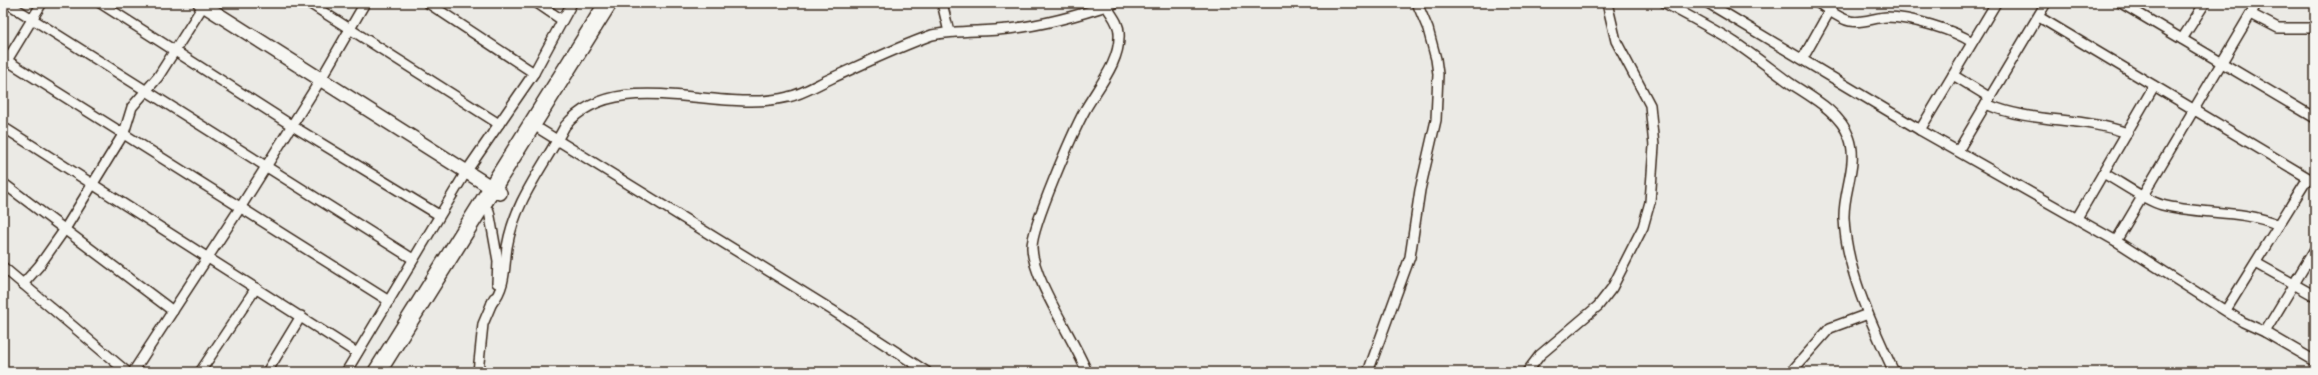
<svg xmlns="http://www.w3.org/2000/svg" width="2318" height="375" font-family="'Patrick Hand',sans-serif">
<style>
.lines{fill:none;stroke-linecap:round;stroke-linejoin:round}
.street-casing{stroke:#3b2a1e;stroke-width:12}
.secondary-casing{stroke:#3b2a1e;stroke-width:16}
.highway-casing{stroke:#3b2a1e;stroke-width:20}
.street{stroke:#f6f6f2;stroke-width:9}
.secondary{stroke:#f6f6f2;stroke-width:13}
.highway{stroke:#f6f6f2;stroke-width:17}
</style>
<rect width="100%" height="100%" fill="#ebeae5"/>
<filter id="ink" filterUnits="userSpaceOnUse"><feTurbulence type="fractalNoise" baseFrequency=".025" numOctaves="2"/><feDisplacementMap in="SourceGraphic" scale="8" xChannelSelector="R" yChannelSelector="G"/><feConvolveMatrix kernelMatrix="1 2 1 2 8 2 1 2 1" color-interpolation-filters="sRGB"/></filter>
<g filter="url(#ink)">
<g class="lines">
<g class="street-casing">
<g id="street">
<path d="M 7,3 L 413,259"/>
<path d="M 100,3 L 291,125 L 439,215"/>
<path d="M 309,3 L 499,124"/>
<path d="M 428,3 L 534,73"/>
<path d="M 537,3 L 562,20"/>
<path d="M 942,3 L 949,32"/>
<path d="M 1665,3 C 1688,16 1712,28 1734,42 C 1753,55 1771,69 1790,83 C 1811,97 1840,112 1849,137 C 1859,163 1843,191 1844,218 C 1846,270 1872,325 1894,372"/>
<path d="M 1708,3 L 1920,130 L 2116,241 L 2243,322 L 2265,332 L 2315,361"/>
<path d="M 1818,3 C 1828,9 1839,19 1850,21 C 1862,24 1875,17 1887,17 C 1910,17 1954,30 1972,42"/>
<path d="M 2121,3 L 2315,118"/>
<path d="M 2251,14 L 2278,28 L 2315,28"/>
<path d="M 2039,17 L 2315,182"/>
<path d="M 2182,39 L 2205,3"/>
<path d="M 3,58 L 389,301"/>
<path d="M 1803,58 L 1834,3"/>
<path d="M 3,67 L 42,3"/>
<path d="M 1953,75 L 1989,97"/>
<path d="M 1986,104 C 2032,124 2080,116 2127,133"/>
<path d="M 3,127 L 357,353"/>
<path d="M 541,130 L 832,310 L 927,372"/>
<path d="M 1920,130 L 1996,3"/>
<path d="M 1958,151 L 2046,3"/>
<path d="M 2103,173 C 2120,182 2144,200 2162,205 C 2201,215 2242,209 2279,225"/>
<path d="M 3,183 L 173,311"/>
<path d="M 489,211 L 498,261 L 497,283"/>
<path d="M 2077,218 L 2154,86"/>
<path d="M 2116,241 L 2257,3"/>
<path d="M 2256,263 L 2315,296"/>
<path d="M 3,267 L 127,372"/>
<path d="M 23,284 L 39,266 L 65,229 L 124,133 L 132,107 L 158,77 L 205,3"/>
<path d="M 492,303 C 506,287 504,267 507,247 C 515,200 543,168 565,126 C 617,64 718,115 788,97 C 803,94 818,84 832,78 C 865,63 898,47 932,35 C 957,30 983,32 1008,29 C 1045,25 1080,15 1115,3"/>
<path d="M 2226,310 L 2308,178"/>
<path d="M 2265,332 L 2315,249"/>
<path d="M 133,372 L 240,208 L 321,79 L 365,3"/>
<path d="M 200,372 L 256,288"/>
<path d="M 267,372 L 301,316"/>
<path d="M 346,372 L 466,172 L 534,73 L 572,3"/>
<path d="M 478,372 L 483,324 L 494,298"/>
<path d="M 1087,372 C 1074,339 1033,280 1032,248 C 1031,228 1074,130 1085,110 C 1098,87 1121,61 1119,33 C 1119,21 1109,13 1105,3"/>
<path d="M 1368,372 L 1410,257 L 1420,190 L 1436,120 L 1438,74 L 1436,59 L 1428,29 L 1417,3"/>
<path d="M 1527,372 L 1540,355 L 1598,306 L 1612,288 L 1643,227 L 1650,202 L 1654,146 L 1650,105 L 1616,41 L 1607,3"/>
<path d="M 1791,372 L 1830,328 L 1868,314"/>
</g>
</g>
<g class="secondary-casing">
<path id="secondary" d="M 200,3 L 500,193"/>
</g>
<g class="highway-casing">
<path id="highway" d="M 377,372 L 608,3"/>
</g>
<use href="#street" class="street"/>
<use href="#secondary" class="secondary"/>
<use href="#highway" class="highway"/>
</g>
</g>
<rect width="2318" height="375" fill="none" stroke="#f6f6f2" stroke-width="16"/>
<rect x="8" y="8" width="2302" height="359" fill="none" stroke="#3b2a1e" stroke-width="1.5" filter="url(#ink)"/>
</svg>
